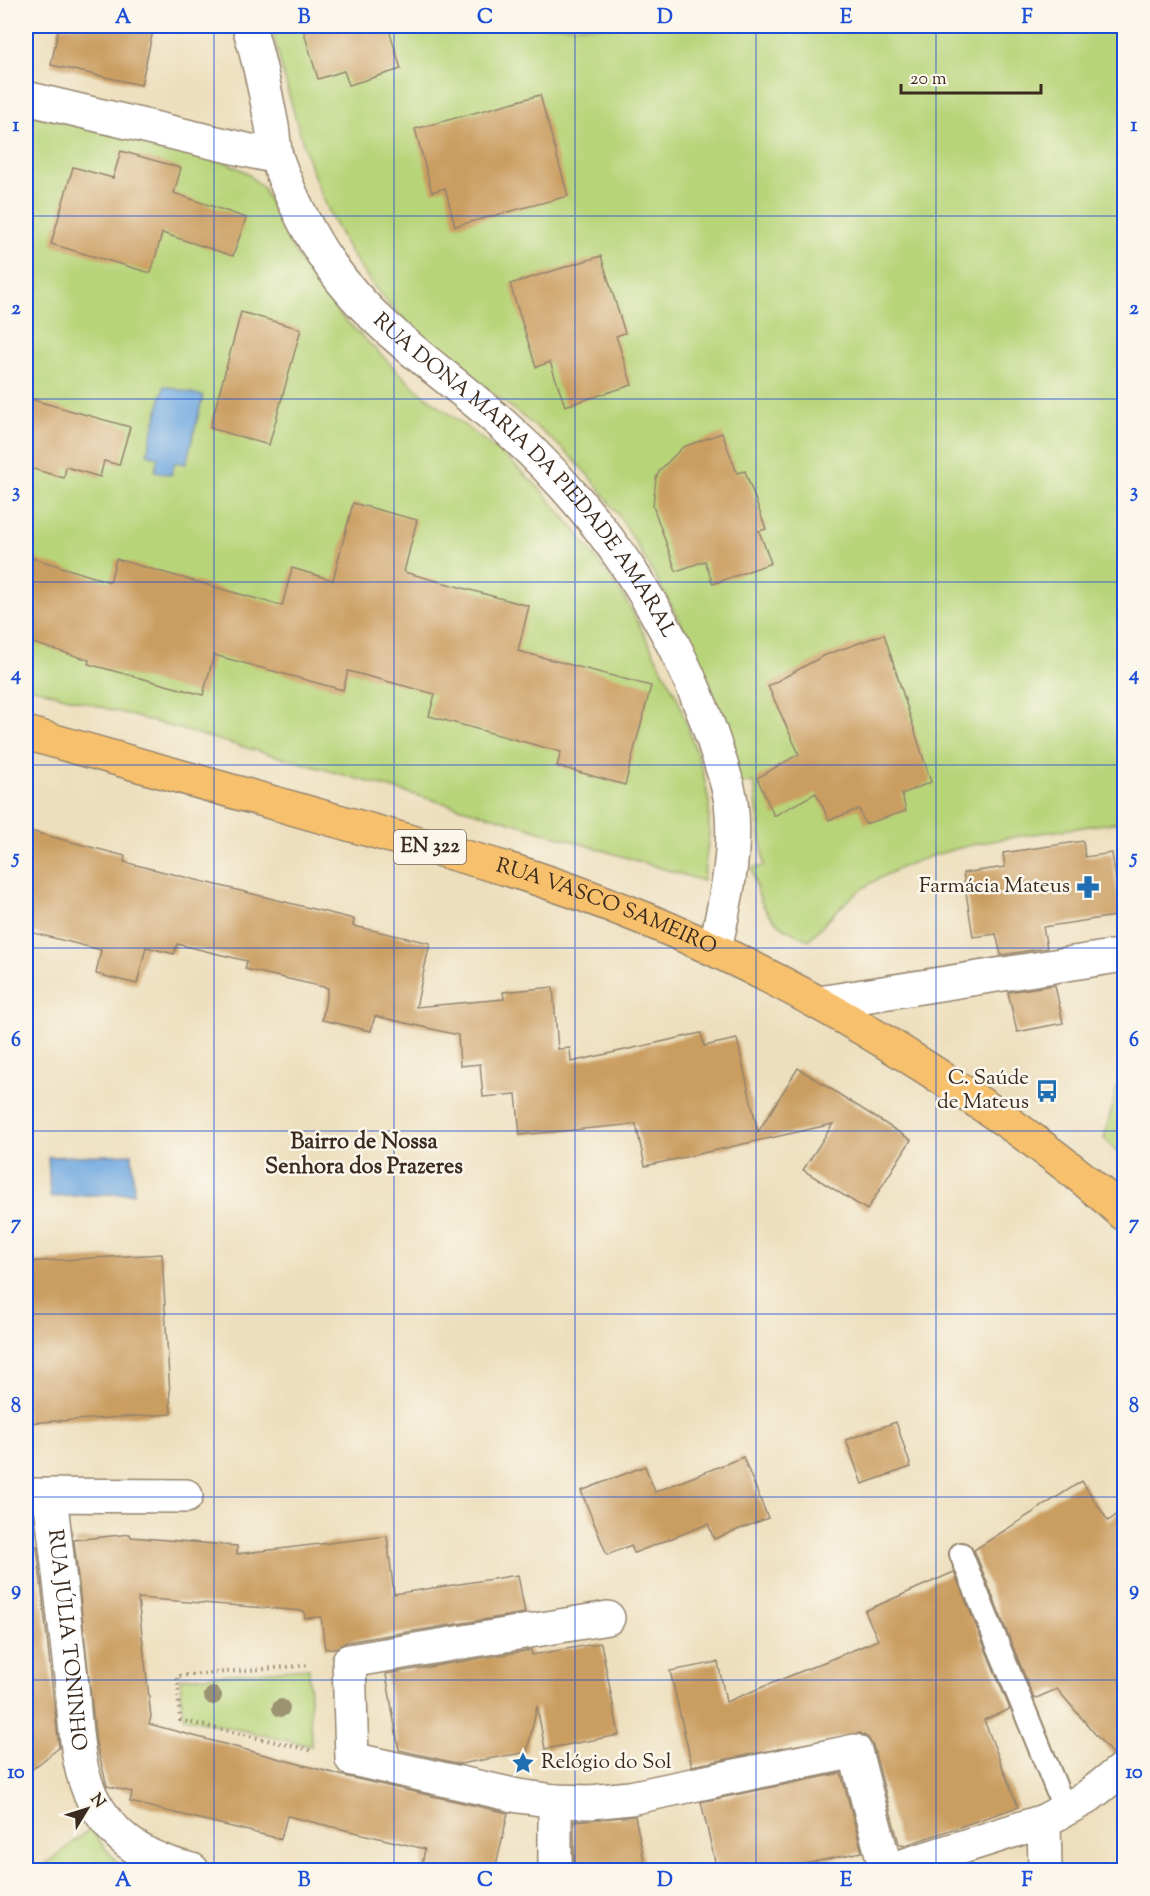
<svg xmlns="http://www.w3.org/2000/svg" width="1150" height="1896" font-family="'Sorts Mill Goudy',serif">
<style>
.green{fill:#b8d479;stroke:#7a7f4c;stroke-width:1.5}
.water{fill:#71a9e0;stroke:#566a7f;stroke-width:1.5}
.building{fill:#ca9d60}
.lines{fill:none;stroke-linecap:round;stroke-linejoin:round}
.service-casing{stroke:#94846e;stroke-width:26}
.minor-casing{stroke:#94846e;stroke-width:36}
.primary-casing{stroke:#94846e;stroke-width:36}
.path{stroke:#94846e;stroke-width:4;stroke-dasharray:1.5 4.5;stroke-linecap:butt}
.service{stroke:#fff;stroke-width:22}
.minor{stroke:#fff;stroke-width:33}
.primary{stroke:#f7c06c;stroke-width:33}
.tree{fill:#9c9372}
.grid{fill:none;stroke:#1d4ed8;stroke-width:1.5;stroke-opacity:0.55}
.labels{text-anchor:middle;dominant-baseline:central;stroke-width:5;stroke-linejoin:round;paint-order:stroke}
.shield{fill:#fbf7ec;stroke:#75685c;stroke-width:1.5}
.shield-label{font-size:20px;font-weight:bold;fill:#3b2a1e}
.street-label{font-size:21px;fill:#3b2a1e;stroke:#fbf7ec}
.poi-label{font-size:21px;fill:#3b2a1e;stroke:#fbf7ec;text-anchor:end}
.neighbourhood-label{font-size:22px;font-weight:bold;fill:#3b2a1e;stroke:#fbf7ec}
.neatline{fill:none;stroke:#1d4ed8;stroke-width:2}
.grid-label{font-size:20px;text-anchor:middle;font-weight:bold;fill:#1d4ed8}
</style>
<rect width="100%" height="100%" fill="#fbf7ec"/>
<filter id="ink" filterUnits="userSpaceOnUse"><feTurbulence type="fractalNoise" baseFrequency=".0167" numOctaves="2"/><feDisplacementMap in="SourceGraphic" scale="12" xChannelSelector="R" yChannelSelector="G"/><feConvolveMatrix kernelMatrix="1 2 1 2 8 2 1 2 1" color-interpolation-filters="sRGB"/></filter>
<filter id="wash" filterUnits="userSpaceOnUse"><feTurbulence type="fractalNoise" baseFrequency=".008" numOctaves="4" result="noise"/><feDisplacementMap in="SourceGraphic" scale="24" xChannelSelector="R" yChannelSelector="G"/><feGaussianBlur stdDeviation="1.35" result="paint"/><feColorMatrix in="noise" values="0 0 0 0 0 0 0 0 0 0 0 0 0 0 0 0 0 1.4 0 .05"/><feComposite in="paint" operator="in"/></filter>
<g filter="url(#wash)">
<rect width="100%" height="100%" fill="#eddfbd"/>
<g class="green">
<path d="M 271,26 L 1124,26 L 1124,860 L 1119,822 C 1038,834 934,841 865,887 C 844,901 826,922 809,940 C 770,925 759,909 752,868 L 764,866 L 754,782 L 736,785 C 728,752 723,718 711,687 C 700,655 682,626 666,596 C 635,541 606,486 557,444 C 491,388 412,342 362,270 C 311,196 293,110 271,26 Z"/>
<path d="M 26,113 L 219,159 L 246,172 L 263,188 L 297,256 L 340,315 L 415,388 L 506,457 L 540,489 L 575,530 L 625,598 L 678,699 L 703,772 L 709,802 L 709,835 L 703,881 L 501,819 L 26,686 Z"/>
<path d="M 1124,1060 L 1124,1159 L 1104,1138 Z"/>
<path d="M 309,1668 L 311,1746 L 183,1717 L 180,1678 Z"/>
<path d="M 90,1829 L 122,1869 L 128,1870 L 38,1870 Z"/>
</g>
<g class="water">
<path d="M 164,386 L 203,396 L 186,464 L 175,462 L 171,475 L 155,471 L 158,457 L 147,454 Z"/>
<path d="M 132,1154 L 134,1193 L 50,1197 L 48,1157 Z"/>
</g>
<g id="blocks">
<g class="building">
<path d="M 59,26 L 154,26 L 141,85 L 51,65 Z"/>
<path d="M 302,26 L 388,26 L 401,69 L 349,85 L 344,71 L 318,79 Z"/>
<path d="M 540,95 L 568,196 L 455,226 L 445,188 L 432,192 L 415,129 Z"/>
<path d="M 121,151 L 181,168 L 174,193 L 246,218 L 233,256 L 162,233 L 151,273 L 51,244 L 73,167 L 113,178 Z"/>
<path d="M 601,256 L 625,333 L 616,336 L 632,385 L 565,406 L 550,362 L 536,367 L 510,284 Z"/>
<path d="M 241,312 L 301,329 L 269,445 L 210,428 Z"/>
<path d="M 26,398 L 130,427 L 119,465 L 104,461 L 100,477 L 66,467 L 64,478 L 26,467 Z"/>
<path d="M 722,433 L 737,473 L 745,471 L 766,529 L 759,531 L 771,563 L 713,584 L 705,561 L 676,571 L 653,506 L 656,478 L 660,470 L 683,447 Z"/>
<path d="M 353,503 L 417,520 L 404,572 L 529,606 L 518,651 L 651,686 L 625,785 L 557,766 L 561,752 L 429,716 L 435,694 L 348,671 L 343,690 L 214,655 L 203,695 L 88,664 L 89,660 L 26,641 L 26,556 L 110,582 L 116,559 L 282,606 L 292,568 L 333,580 Z"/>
<path d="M 884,634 L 931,782 L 902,794 L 906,811 L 865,824 L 859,809 L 829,820 L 816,793 L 774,816 L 757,778 L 799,754 L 768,686 L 823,656 Z"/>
<path d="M 26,830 L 125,856 L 124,862 L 354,919 L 353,926 L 430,943 L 416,1007 L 504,999 L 503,992 L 553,987 L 558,1049 L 570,1048 L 571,1062 L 701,1033 L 704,1046 L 737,1039 L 758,1132 L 798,1068 L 911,1140 L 867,1210 L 803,1170 L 833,1124 L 645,1166 L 636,1124 L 520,1135 L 516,1094 L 483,1097 L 480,1064 L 460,1066 L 458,1035 L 375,1016 L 371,1031 L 322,1020 L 328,988 L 245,969 L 247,961 L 177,944 L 174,954 L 146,947 L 137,984 L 96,974 L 101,950 L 26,931 Z"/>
<path d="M 1083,841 L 1085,857 L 1112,853 L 1121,915 L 1043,927 L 1047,948 L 1001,955 L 996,934 L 973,937 L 963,873 L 1005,867 L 1003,853 Z"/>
<path d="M 1055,985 L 1063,1023 L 1017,1032 L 1008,992 Z"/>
<path d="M 162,1254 L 171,1414 L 26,1423 L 26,1262 Z"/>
<path d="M 896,1422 L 911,1467 L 862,1484 L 846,1440 Z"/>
<path d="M 743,1457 L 768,1518 L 714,1539 L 708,1524 L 634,1553 L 631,1545 L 607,1555 L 581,1491 L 645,1466 L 655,1492 Z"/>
<path d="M 1082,1481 L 1108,1521 L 1125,1509 L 1125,1750 L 1112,1754 L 1057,1689 L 1034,1699 L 974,1550 Z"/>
<path d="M 130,1534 L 131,1537 L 237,1546 L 237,1554 L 387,1536 L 394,1594 L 518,1575 L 525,1613 L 346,1642 L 336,1648 L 325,1649 L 321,1617 L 305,1618 L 304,1611 L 138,1598 L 151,1717 L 149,1724 L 348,1777 L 508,1813 L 495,1870 L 421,1870 L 425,1849 L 287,1816 L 281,1839 L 130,1802 L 132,1792 L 107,1786 L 96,1743 L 74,1540 Z"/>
<path d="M 37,1546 L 59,1748 L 26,1774 L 26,1548 Z"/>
<path d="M 954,1572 L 1010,1709 L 984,1720 L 1018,1807 L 903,1846 L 899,1844 L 873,1746 L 868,1738 L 860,1733 L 692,1766 L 670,1671 L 718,1662 L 726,1702 L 878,1640 L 865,1611 Z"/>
<path d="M 601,1643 L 619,1735 L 545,1749 L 537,1706 L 527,1752 L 460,1764 L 399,1750 L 386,1674 L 531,1650 L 532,1655 Z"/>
<path d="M 841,1773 L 862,1852 L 774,1870 L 717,1870 L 701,1802 Z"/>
<path d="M 635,1816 L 646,1870 L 574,1870 L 574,1821 Z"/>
</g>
</g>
</g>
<g filter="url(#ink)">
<use href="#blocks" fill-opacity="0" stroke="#94846e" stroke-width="1.5"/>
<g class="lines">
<g class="service-casing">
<path id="service" d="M 961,1554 L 1065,1810"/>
</g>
<g class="minor-casing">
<g id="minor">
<path id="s1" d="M 249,26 C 258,57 265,89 271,121 C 274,133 273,147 277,159 C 290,195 309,235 331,266 C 377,332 445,372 503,425 C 599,510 672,618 713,739 C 719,759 728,781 731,802 C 737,852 726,900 715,948"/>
<path d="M 26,98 L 276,157"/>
<path d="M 819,1003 L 1124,955"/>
<path d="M 26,1495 L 186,1496"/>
<path id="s2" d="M 50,1495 C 57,1556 64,1617 71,1677 C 76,1720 74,1773 99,1810 C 121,1845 153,1861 192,1870"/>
<path d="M 608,1618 L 349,1661 L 352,1759 L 518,1796 L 555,1801 L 591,1802 L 630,1798 L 855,1751 L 886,1870"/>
<path d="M 555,1801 L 555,1870"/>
<path d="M 1044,1821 L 1045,1870"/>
<path d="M 890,1870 L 1044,1821 L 1086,1798 L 1124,1768"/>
</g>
</g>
<g class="primary-casing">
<g id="primary">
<path id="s3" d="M 26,733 L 504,868 C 657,915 794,982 928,1069 C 996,1113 1064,1159 1124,1214"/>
</g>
</g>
<path class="path" d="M 310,1750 L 180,1720 L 177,1676 L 310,1665"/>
<use href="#service" class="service"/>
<use href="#minor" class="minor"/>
<use href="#primary" class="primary"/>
</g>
<g class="tree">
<circle cx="213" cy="1696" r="9"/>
<circle cx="281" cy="1708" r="9"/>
</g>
</g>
<path class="grid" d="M 214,26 L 214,1870M 394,26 L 394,1870M 575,26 L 575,1870M 756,26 L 756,1870M 936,26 L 936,1870M 26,216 L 1124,216M 26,399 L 1124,399M 26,582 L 1124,582M 26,765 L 1124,765M 26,948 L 1124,948M 26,1131 L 1124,1131M 26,1314 L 1124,1314M 26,1497 L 1124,1497M 26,1680 L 1124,1680"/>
<defs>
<g id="pharmacy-bare" transform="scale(1.8)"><path d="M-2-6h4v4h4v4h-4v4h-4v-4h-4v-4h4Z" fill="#1f6fb2" stroke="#fbf7ec" stroke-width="2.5" paint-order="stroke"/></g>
<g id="bus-bare" transform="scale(1.8)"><path d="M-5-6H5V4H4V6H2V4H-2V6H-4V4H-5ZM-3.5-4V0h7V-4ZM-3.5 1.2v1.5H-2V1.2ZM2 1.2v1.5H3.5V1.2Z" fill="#1f6fb2" stroke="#fbf7ec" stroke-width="2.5" paint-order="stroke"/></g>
<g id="sight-bare" transform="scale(1.8)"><path d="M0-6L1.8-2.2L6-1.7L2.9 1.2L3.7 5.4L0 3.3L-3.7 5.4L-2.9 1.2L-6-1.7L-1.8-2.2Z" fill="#1f6fb2" stroke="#fbf7ec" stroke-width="2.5" paint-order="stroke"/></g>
</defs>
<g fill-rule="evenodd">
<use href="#pharmacy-bare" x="1088" y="887"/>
<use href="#bus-bare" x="1047" y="1091"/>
<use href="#sight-bare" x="523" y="1763"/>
</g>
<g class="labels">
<rect class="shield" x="394" y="830" width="72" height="34" rx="4.5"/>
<g class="shield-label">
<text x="430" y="847">EN 322</text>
</g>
<g class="street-label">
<text stroke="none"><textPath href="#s1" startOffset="543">RUA DONA MARIA DA PIEDADE AMARAL</textPath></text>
<text stroke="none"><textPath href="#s3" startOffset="606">RUA VASCO SAMEIRO</textPath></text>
<text stroke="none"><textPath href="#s2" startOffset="146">RUA JÚLIA TONINHO</textPath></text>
</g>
<g class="poi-label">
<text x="1070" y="887">Farmácia Mateus</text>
<text x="1029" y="1079">C. Saúde<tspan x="1029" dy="24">de Mateus</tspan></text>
<text x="541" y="1763" text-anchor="start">Relógio do Sol</text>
</g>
<g class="neighbourhood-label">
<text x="364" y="1143">Bairro de Nossa<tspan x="364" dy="25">Senhora dos Prazeres</tspan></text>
</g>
</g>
<rect width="1150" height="1896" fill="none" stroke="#fbf7ec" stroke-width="66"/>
<g transform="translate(87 1809) rotate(52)" stroke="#fbf7ec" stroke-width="4.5" paint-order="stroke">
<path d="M0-4.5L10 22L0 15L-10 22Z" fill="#3b2a1e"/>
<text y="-9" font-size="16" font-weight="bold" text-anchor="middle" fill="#3b2a1e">N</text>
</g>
<path d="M901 84v9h140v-9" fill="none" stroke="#3b2a1e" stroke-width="3"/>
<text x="910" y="84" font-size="18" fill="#3b2a1e" stroke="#fbf7ec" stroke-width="4.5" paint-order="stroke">20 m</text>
<rect x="33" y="33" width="1084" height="1830" class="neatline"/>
<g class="grid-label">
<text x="123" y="23">A</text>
<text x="304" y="23">B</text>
<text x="485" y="23">C</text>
<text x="665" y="23">D</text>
<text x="846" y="23">E</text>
<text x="1027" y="23">F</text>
<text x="16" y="131">1</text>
<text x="1134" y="131">1</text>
<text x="16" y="314">2</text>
<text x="1134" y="314">2</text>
<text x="16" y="497">3</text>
<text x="1134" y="497">3</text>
<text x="16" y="680">4</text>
<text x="1134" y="680">4</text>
<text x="16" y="863">5</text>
<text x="1134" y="863">5</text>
<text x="16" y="1046">6</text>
<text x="1134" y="1046">6</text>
<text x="16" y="1229">7</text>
<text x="1134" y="1229">7</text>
<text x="16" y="1412">8</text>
<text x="1134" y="1412">8</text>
<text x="16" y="1595">9</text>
<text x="1134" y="1595">9</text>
<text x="16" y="1778">10</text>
<text x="1134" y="1778">10</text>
<text x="123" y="1886">A</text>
<text x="304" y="1886">B</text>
<text x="485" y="1886">C</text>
<text x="665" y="1886">D</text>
<text x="846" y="1886">E</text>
<text x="1027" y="1886">F</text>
</g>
</svg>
